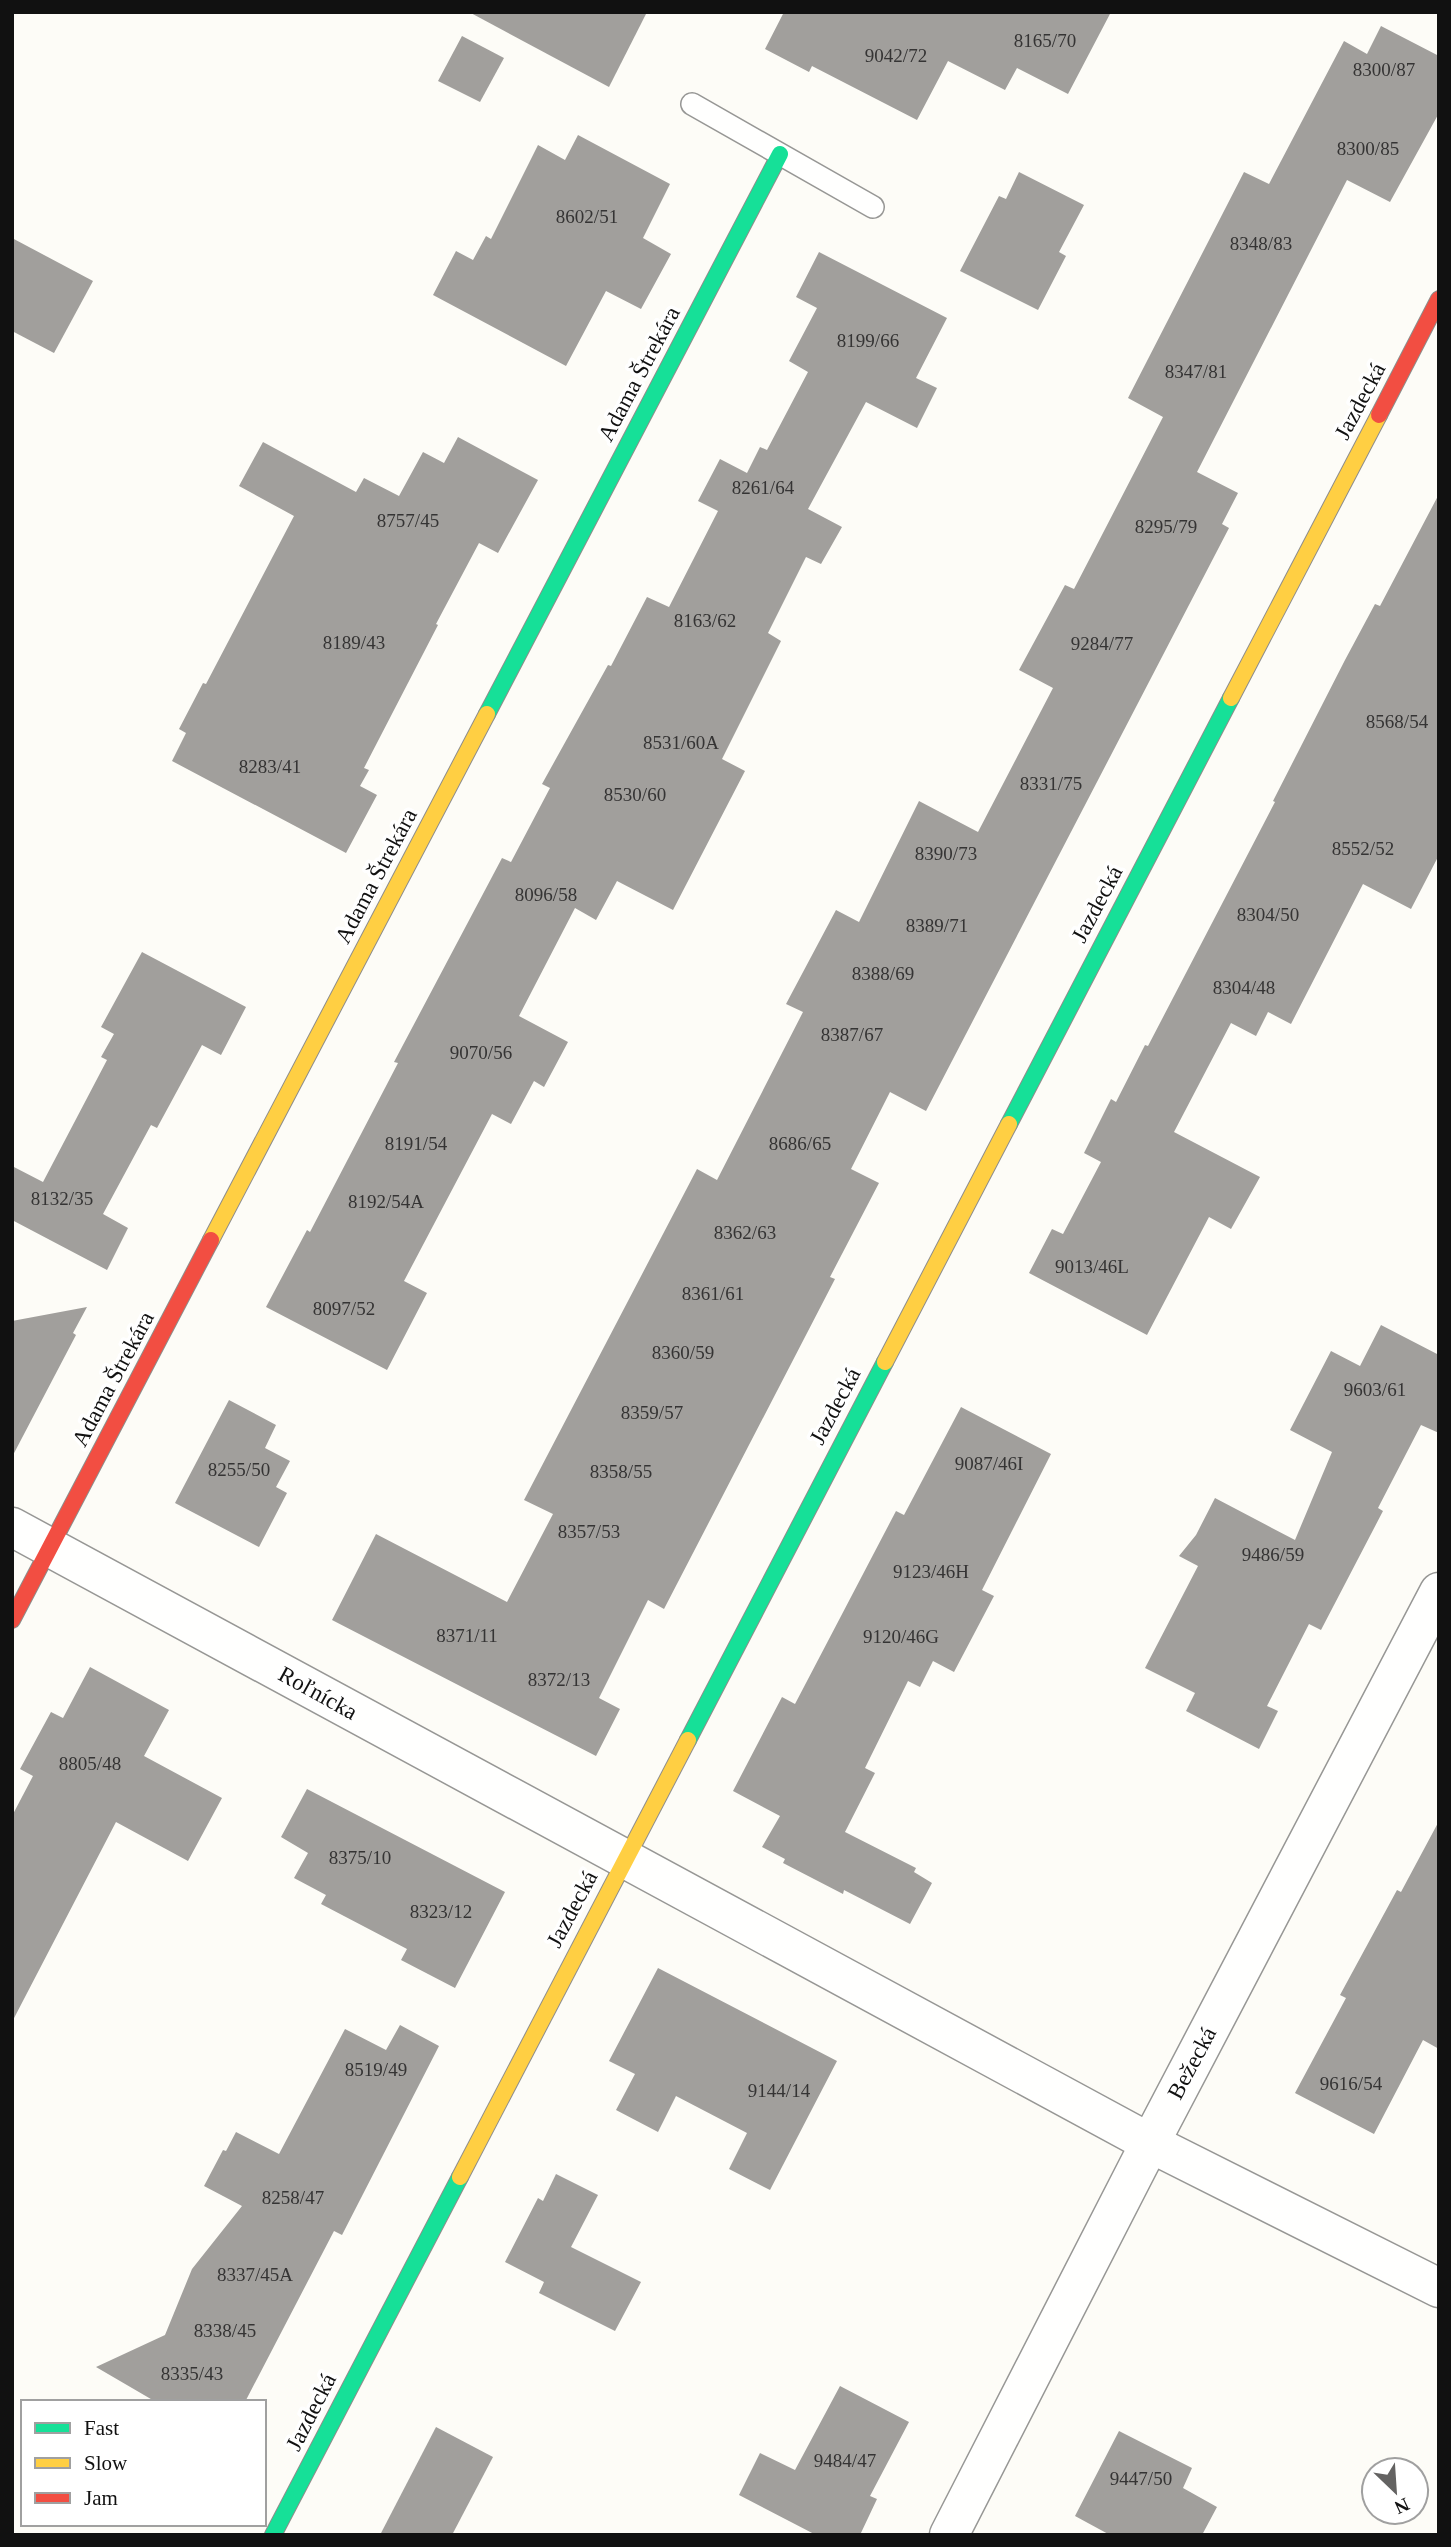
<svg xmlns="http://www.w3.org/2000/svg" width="1451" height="2547" font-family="Georgia,serif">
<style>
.building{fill:#a19f9c}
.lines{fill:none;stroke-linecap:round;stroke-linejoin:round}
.lane-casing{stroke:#979795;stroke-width:24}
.street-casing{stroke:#979795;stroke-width:41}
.fast-casing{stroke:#8e8d8b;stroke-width:18}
.slow-casing{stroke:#8e8d8b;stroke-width:18}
.jam-casing{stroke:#8e8d8b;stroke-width:18}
.lane{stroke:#fffffe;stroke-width:21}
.street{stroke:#fffffe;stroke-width:38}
.fast{stroke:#16e098;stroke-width:16}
.slow{stroke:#ffcf43;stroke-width:16}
.jam{stroke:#f24e42;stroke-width:16}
.labels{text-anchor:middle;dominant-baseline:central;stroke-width:7;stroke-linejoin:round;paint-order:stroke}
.number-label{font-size:19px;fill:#353434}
.street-label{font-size:23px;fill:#111;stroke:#fff}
</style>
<rect width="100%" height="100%" fill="#fdfcf7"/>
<g class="building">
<path d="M 469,12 L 647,12 L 609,87 Z"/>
<path d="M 784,12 L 1111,12 L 1068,94 L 1017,68 L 1005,90 L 948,61 L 917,120 L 812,66 L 809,72 L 765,49 Z"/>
<path d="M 1381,26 L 1439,56 L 1439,113 L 1390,202 L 1347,180 L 1197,472 L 1238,493 L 1222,524 L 1229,528 L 926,1111 L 890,1092 L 851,1169 L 879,1183 L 830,1277 L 835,1279 L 664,1609 L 648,1600 L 599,1698 L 620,1709 L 596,1756 L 332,1620 L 376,1534 L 507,1602 L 553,1514 L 524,1500 L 697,1169 L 717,1180 L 803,1012 L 786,1004 L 836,910 L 859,922 L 919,801 L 978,832 L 1053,688 L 1019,670 L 1065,585 L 1074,589 L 1163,417 L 1128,398 L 1244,172 L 1269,184 L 1344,41 L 1367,54 Z"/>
<path d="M 462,36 L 504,58 L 480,102 L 438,81 Z"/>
<path d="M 578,135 L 670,184 L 643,238 L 671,254 L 641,309 L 606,291 L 566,366 L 433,295 L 456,251 L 473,260 L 486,236 L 491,239 L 538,145 L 565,160 Z"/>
<path d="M 1019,172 L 1084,205 L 1059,252 L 1066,256 L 1038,310 L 960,271 L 999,196 L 1006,199 Z"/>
<path d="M 12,238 L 93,281 L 54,353 L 12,331 Z"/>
<path d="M 819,252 L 947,318 L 916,378 L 937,388 L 917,428 L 866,402 L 808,509 L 842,527 L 821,564 L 806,557 L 768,633 L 781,641 L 722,759 L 745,771 L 673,910 L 617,881 L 596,920 L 575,908 L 519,1016 L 568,1042 L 544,1087 L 534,1081 L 511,1124 L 492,1114 L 404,1281 L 427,1293 L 387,1370 L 266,1307 L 307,1230 L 310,1232 L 398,1063 L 394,1062 L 502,858 L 511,862 L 550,788 L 542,784 L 608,665 L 611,666 L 647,597 L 669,607 L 718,511 L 698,501 L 720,459 L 747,473 L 760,447 L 767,450 L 808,372 L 789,361 L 817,308 L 796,297 Z"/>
<path d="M 458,437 L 538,480 L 498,553 L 479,543 L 436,624 L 438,625 L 364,768 L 369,770 L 360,786 L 377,795 L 346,853 L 172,761 L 186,733 L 179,729 L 203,683 L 206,684 L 294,516 L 239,486 L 263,442 L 356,492 L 364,478 L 399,496 L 423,452 L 444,463 Z"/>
<path d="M 1439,494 L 1439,855 L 1411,909 L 1363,884 L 1291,1024 L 1268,1012 L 1256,1036 L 1231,1023 L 1174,1132 L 1260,1177 L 1231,1229 L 1209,1217 L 1147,1335 L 1029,1273 L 1052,1229 L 1063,1234 L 1101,1162 L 1084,1153 L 1111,1099 L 1116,1102 L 1145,1045 L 1148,1046 L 1275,802 L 1273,801 L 1345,660 L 1375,604 L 1380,606 Z"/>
<path d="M 142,952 L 246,1007 L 221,1055 L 202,1045 L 157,1128 L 151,1125 L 103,1214 L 128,1228 L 107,1270 L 12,1220 L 12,1166 L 43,1182 L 107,1060 L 101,1057 L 114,1034 L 101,1027 Z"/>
<path d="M 87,1307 L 73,1333 L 76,1335 L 12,1457 L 12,1321 Z"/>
<path d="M 1381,1325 L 1439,1355 L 1439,1433 L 1421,1425 L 1378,1508 L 1383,1511 L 1321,1630 L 1309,1624 L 1267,1706 L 1278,1711 L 1259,1749 L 1186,1711 L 1195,1693 L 1145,1668 L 1198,1566 L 1179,1556 L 1196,1535 L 1215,1498 L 1295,1540 L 1332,1452 L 1290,1430 L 1331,1351 L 1360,1366 Z"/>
<path d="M 229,1400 L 276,1425 L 265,1448 L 290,1461 L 276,1487 L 287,1493 L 259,1547 L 175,1503 Z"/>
<path d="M 961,1407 L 1051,1454 L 982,1590 L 994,1596 L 954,1672 L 933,1661 L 920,1687 L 908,1681 L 865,1768 L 875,1773 L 845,1832 L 916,1868 L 914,1872 L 932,1883 L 910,1924 L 844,1890 L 843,1894 L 783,1863 L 785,1859 L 762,1847 L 780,1816 L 733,1791 L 782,1697 L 795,1704 L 896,1511 L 904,1515 Z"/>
<path d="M 90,1667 L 169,1710 L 144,1756 L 222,1798 L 188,1861 L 116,1822 L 12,2022 L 12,1816 L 33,1776 L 20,1769 L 51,1712 L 63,1718 Z"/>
<path d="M 307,1789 L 505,1892 L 455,1988 L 401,1960 L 407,1949 L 321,1904 L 326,1895 L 294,1878 L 308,1853 L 281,1837 Z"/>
<path d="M 1439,1821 L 1439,2049 L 1423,2040 L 1374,2134 L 1295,2093 L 1346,1998 L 1340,1995 L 1397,1890 L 1401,1892 Z"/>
<path d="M 658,1968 L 837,2061 L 770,2190 L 729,2169 L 747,2133 L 676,2096 L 658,2132 L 616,2110 L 635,2074 L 609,2061 Z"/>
<path d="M 400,2025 L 439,2046 L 342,2235 L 334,2231 L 245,2402 L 156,2402 L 96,2367 L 165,2335 L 192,2269 L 242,2206 L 204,2186 L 223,2150 L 226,2151 L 236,2132 L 279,2154 L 345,2029 L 386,2050 Z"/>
<path d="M 556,2174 L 598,2195 L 571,2247 L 641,2282 L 615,2331 L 539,2293 L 544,2282 L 505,2262 L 538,2198 L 543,2201 Z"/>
<path d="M 840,2386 L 909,2422 L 870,2496 L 877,2499 L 860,2535 L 816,2535 L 739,2495 L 760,2453 L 795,2470 Z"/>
<path d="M 436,2427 L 493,2457 L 452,2535 L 380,2535 Z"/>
<path d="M 1119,2431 L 1192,2468 L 1183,2488 L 1217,2507 L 1202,2535 L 1110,2535 L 1075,2516 Z"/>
</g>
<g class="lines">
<g class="lane-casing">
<path id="lane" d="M 692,104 L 873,207"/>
</g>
<g class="street-casing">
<g id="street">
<path d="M 12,1527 L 1150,2143 L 1439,2288"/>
<path d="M 949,2535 L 1150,2143 L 1439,1592"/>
</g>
</g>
<g class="fast-casing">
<g id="fast">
<path d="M 487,714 L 780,154"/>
<path d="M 1009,1124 L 1231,698"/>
<path d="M 688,1740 L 885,1362"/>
<path d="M 273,2535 L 460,2177"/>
</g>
</g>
<g class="slow-casing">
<g id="slow">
<path d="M 1231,698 L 1379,415"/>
<path d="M 211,1240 L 487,714"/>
<path d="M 885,1362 L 1009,1124"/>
<path d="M 460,2177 L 688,1740"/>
</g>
</g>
<g class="jam-casing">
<g id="jam">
<path d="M 1379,415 L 1439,299"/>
<path d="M 12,1620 L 211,1240"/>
</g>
</g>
<use href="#lane" class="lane"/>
<use href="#street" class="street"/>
<use href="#fast" class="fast"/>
<use href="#slow" class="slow"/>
<use href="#jam" class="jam"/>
</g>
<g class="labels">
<g class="number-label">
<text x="1045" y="40">8165/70</text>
<text x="896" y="55">9042/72</text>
<text x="1384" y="69">8300/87</text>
<text x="1368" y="148">8300/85</text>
<text x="587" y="216">8602/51</text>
<text x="1261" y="243">8348/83</text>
<text x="868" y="340">8199/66</text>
<text x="1196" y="371">8347/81</text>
<text x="763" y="487">8261/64</text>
<text x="408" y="520">8757/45</text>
<text x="1166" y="526">8295/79</text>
<text x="705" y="620">8163/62</text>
<text x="354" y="642">8189/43</text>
<text x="1102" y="643">9284/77</text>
<text x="1397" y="721">8568/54</text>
<text x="681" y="742">8531/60A</text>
<text x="270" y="766">8283/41</text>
<text x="1051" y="783">8331/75</text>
<text x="635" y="794">8530/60</text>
<text x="1363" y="848">8552/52</text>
<text x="946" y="853">8390/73</text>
<text x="546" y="894">8096/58</text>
<text x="1268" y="914">8304/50</text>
<text x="937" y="925">8389/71</text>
<text x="883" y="973">8388/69</text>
<text x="1244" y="987">8304/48</text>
<text x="852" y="1034">8387/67</text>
<text x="481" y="1052">9070/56</text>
<text x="416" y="1143">8191/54</text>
<text x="800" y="1143">8686/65</text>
<text x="62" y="1198">8132/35</text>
<text x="386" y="1201">8192/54A</text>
<text x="745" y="1232">8362/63</text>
<text x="1092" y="1266">9013/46L</text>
<text x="713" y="1293">8361/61</text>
<text x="344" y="1308">8097/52</text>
<text x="683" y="1352">8360/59</text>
<text x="1375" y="1389">9603/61</text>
<text x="652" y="1412">8359/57</text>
<text x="989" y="1463">9087/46I</text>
<text x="239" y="1469">8255/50</text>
<text x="621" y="1471">8358/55</text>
<text x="589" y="1531">8357/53</text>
<text x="1273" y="1554">9486/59</text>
<text x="931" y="1571">9123/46H</text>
<text x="467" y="1635">8371/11</text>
<text x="901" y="1636">9120/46G</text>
<text x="559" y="1679">8372/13</text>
<text x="90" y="1763">8805/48</text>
<text x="360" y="1857">8375/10</text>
<text x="441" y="1911">8323/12</text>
<text x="376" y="2069">8519/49</text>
<text x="1351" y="2083">9616/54</text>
<text x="779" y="2090">9144/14</text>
<text x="293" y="2197">8258/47</text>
<text x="255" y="2274">8337/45A</text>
<text x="225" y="2330">8338/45</text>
<text x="192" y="2373">8335/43</text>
<text x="845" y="2460">9484/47</text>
<text x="1141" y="2478">9447/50</text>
</g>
<g class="street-label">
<text transform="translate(639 374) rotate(-62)">Adama Štrekára</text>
<text transform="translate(1360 401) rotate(-62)">Jazdecká</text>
<text transform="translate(376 876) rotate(-62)">Adama Štrekára</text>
<text transform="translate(1097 904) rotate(-62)">Jazdecká</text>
<text transform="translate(113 1379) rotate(-62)">Adama Štrekára</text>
<text transform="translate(835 1406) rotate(-62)">Jazdecká</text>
<text transform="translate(318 1693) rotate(29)">Roľnícka</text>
<text transform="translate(572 1909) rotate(-62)">Jazdecká</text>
<text transform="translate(1192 2063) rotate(-62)">Bežecká</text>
<text transform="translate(311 2412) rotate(-63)">Jazdecká</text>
</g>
</g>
<rect width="1451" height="2547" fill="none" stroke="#111111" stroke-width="28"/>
<rect x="21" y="2400" width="245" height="126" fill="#ffffff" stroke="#a0a0a0" stroke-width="2"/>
<rect x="35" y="2423" width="35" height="10" fill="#16e098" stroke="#a0a0a0" stroke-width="2"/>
<text x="84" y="2435" font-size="21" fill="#111111">Fast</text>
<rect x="35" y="2458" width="35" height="10" fill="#ffcf43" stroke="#a0a0a0" stroke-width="2"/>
<text x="84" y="2470" font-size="21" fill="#111111">Slow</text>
<rect x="35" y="2493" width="35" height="10" fill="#f24e42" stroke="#a0a0a0" stroke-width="2"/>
<text x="84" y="2505" font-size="21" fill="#111111">Jam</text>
<g transform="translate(1395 2491) rotate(155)"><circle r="33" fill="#ffffff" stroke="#a0a0a0" stroke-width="2"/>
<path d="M0-5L12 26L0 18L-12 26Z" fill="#646362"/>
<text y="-10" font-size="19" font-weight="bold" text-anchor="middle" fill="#111111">N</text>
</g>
</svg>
